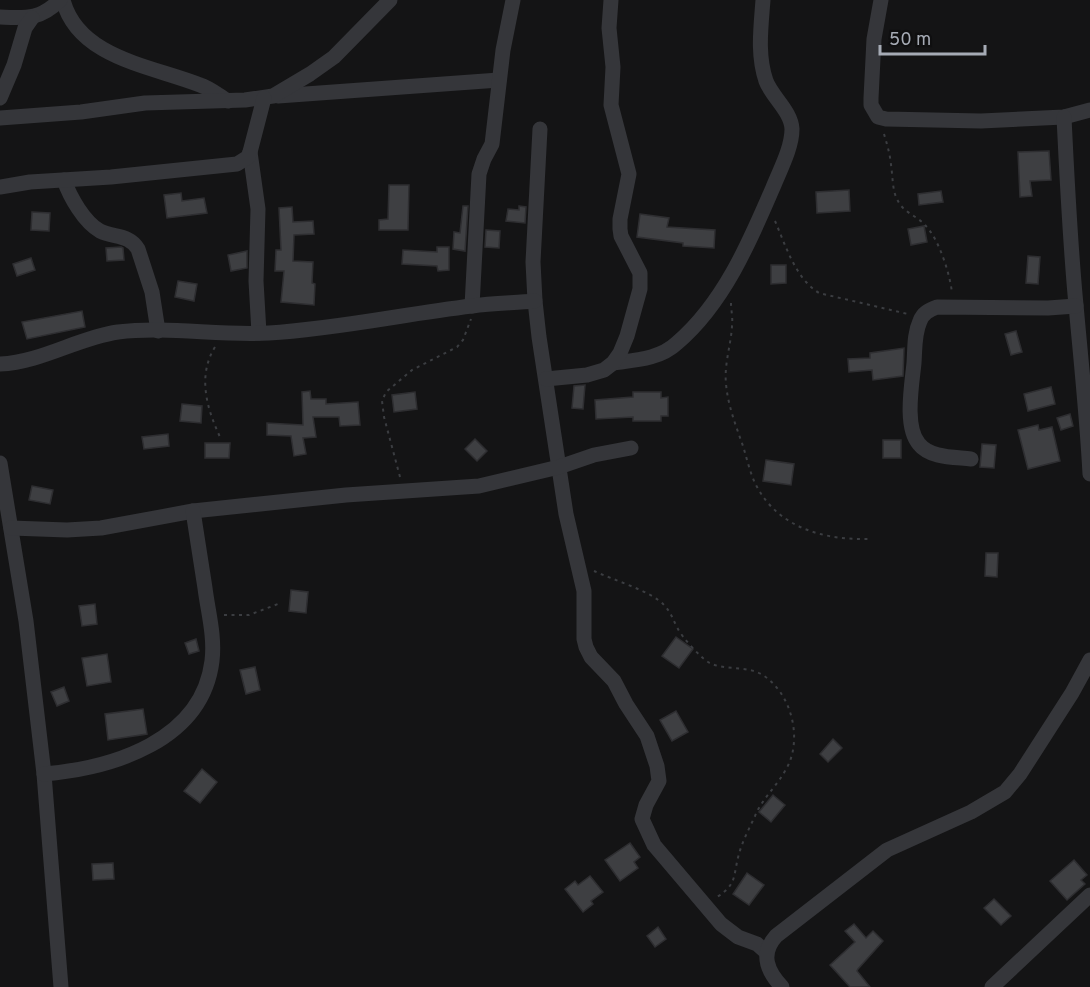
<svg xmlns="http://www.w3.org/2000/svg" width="1090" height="987" font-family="Overpass,sans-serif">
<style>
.building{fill:#3e3f42;stroke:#2e2e31;stroke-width:1.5}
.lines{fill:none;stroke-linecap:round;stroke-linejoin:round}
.path{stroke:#3b3d41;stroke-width:2;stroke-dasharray:3 4.5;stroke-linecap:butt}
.minor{stroke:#35363a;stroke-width:15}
</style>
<rect width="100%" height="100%" fill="#141415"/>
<g class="building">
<path d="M 1049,151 L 1051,180 L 1030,181 L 1032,196 L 1020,197 L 1018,152 Z"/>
<path d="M 389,185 L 409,185 L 408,230 L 379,230 L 379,220 L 388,219 Z"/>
<path d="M 849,190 L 850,211 L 817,213 L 816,192 Z"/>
<path d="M 941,191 L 943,202 L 919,205 L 918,194 Z"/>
<path d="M 181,193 L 182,201 L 204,198 L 207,213 L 167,218 L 164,195 Z"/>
<path d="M 463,206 L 468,206 L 465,251 L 453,249 L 454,232 L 460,233 Z"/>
<path d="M 519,206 L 526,207 L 525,223 L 506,221 L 508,209 L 519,210 Z"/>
<path d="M 292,207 L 293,222 L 313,221 L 314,234 L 294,235 L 293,261 L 313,262 L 312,283 L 315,284 L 314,305 L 281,302 L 284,271 L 275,271 L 276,250 L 281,250 L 279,208 Z"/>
<path d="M 32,212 L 50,213 L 49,231 L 31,230 Z"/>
<path d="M 640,214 L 669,218 L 667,227 L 715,230 L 714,248 L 683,246 L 683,243 L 637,237 Z"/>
<path d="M 924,226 L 927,242 L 911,245 L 908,229 Z"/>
<path d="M 486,230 L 500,231 L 499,248 L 485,247 Z"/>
<path d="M 121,247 L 123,248 L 124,260 L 107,261 L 106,248 Z"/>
<path d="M 437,247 L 449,247 L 449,270 L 438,271 L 437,266 L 402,264 L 403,250 L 437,252 Z"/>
<path d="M 247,251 L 247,268 L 231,271 L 228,255 Z"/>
<path d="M 1028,256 L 1040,257 L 1038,284 L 1026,283 Z"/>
<path d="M 31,258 L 35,270 L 17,276 L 13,264 Z"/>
<path d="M 771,265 L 786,265 L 786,283 L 771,284 Z"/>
<path d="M 178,281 L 197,284 L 194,301 L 175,297 Z"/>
<path d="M 82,311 L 85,327 L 27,339 L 22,322 Z"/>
<path d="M 1016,331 L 1022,352 L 1011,355 L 1005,334 Z"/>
<path d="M 904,348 L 903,376 L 873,380 L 872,370 L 849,372 L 848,359 L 870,358 L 870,353 Z"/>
<path d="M 585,385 L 583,409 L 572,408 L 574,386 Z"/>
<path d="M 1051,387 L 1055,404 L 1028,411 L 1024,394 Z"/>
<path d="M 310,391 L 311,399 L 326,399 L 326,404 L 358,402 L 360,425 L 340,426 L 339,417 L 313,417 L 316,437 L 303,438 L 306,454 L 294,456 L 291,436 L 267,435 L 267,423 L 303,425 L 302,392 Z"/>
<path d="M 415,392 L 417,409 L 394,412 L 392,395 Z"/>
<path d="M 633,392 L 661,392 L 661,398 L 668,397 L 668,416 L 661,416 L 661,421 L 633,421 L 633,417 L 596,419 L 595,400 L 633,397 Z"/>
<path d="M 182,404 L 202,406 L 201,423 L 180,421 Z"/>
<path d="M 1070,414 L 1073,426 L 1061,430 L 1057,418 Z"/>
<path d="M 1038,425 L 1039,430 L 1052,427 L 1060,461 L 1028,469 L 1018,430 Z"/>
<path d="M 168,434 L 169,446 L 144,449 L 142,437 Z"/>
<path d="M 475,439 L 487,451 L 477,461 L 465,449 Z"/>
<rect x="883" y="440" width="18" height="18"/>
<path d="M 205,443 L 230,443 L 229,458 L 205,458 Z"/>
<path d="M 982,444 L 996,445 L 994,468 L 980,467 Z"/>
<path d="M 766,460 L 794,464 L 791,485 L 763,481 Z"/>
<path d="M 32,486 L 53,490 L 50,504 L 29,500 Z"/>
<path d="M 986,553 L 998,553 L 997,577 L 985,576 Z"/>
<path d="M 291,590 L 308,592 L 306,613 L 289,611 Z"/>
<path d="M 95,604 L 97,624 L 82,626 L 79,606 Z"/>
<path d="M 676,637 L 693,649 L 679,668 L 662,656 Z"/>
<path d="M 196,639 L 199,651 L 189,654 L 185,643 Z"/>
<path d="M 107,654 L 111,682 L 87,686 L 82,658 Z"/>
<path d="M 255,667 L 260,690 L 246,694 L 240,670 Z"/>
<path d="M 64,687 L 69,701 L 57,706 L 51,692 Z"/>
<path d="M 143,709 L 147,734 L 108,740 L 105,714 Z"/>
<path d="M 676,711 L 688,732 L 672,741 L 660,720 Z"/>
<path d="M 833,739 L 842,748 L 828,762 L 820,754 Z"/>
<path d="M 202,769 L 217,782 L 200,803 L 184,791 Z"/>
<path d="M 773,795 L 785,805 L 771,822 L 759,812 Z"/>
<path d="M 630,843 L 640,857 L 634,862 L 638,868 L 620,881 L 605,860 Z"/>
<path d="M 1074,860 L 1087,875 L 1081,880 L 1085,884 L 1067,900 L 1050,881 Z"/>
<path d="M 113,863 L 114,879 L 93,880 L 92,864 Z"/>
<path d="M 747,873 L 764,885 L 749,905 L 733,894 Z"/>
<path d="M 590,876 L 603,892 L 591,901 L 593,904 L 583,912 L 565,889 L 575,881 L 578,885 Z"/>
<path d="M 994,899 L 1011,916 L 1001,925 L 984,908 Z"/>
<path d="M 854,924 L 866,938 L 873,931 L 883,941 L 858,969 L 857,971 L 870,987 L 850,987 L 830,965 L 855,942 L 845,931 Z"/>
<path d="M 658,927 L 666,939 L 655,947 L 647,936 Z"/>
</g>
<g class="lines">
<g class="path">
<path d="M 884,134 C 887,144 890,154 891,165 C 893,177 892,191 898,201 C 903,212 917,216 925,225 C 939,239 950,274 952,293"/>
<path d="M 775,221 C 786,246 795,278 819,293 L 908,314"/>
<path d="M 731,303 C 731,310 733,318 732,326 C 731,345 724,364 726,384 C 728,406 736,426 743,446 C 747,459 750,473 756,485 C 778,528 824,540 868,539"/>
<path d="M 215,347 C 197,376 207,409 220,437"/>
<path d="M 400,477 L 384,417 L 382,401 L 386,392 L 412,370 L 457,347 L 463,340 L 471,319"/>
<path d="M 594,571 C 613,580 651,591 664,605 C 671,612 673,620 678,629 C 682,637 700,657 708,662 C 723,671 744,665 761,674 C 792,692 804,741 785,771 C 776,787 762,799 755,816 C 749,829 742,842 739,854 C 733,874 738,884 717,897"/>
<path d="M 224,615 L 249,615 L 278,604"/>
</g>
<g class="minor">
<path d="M 63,0 C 78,58 152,66 200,85 C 210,88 219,96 228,101"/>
<path d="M 881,0 L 874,39 L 871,98 L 871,105 L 878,117 L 886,119 L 981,121 L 1064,117 L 1090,110"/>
<path d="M 0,17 C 26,18 40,20 60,0"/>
<path d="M 278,96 L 499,80"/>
<path d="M 0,98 L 14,65 L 25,28 L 32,18"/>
<path d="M 1064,117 C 1067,180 1070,242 1076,305 C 1081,361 1087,417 1090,474"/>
<path d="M 0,118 L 81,112 L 145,103 L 245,100 L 273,96 L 310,74 L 334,57 L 390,0"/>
<path d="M 540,129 L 533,262 L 535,301 L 539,337 L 566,514 L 584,591 L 584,639 L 586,647 L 591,657 L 614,681 L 626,704 L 647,736 L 657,766 L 659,781 L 646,805 L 642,819 L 654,845 L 721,924 L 738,937 L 757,944 L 766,952"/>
<path d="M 250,152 L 258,209 L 256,281 L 259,333"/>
<path d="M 64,180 C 70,197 84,222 100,231 C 114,238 129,234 138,249 L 152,292 L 158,331"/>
<path d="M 0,187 L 30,182 L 111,177 L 237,164 L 248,157 L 250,152 L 264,98"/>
<path d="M 472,306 L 479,174 L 484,159 L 492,144 L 503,50 L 513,0"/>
<path d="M 613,363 C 636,360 660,359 677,343 C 724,303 750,241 774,185 C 781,168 792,147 792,129 C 791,111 772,97 766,81 C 757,55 761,27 763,0"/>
<path d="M 0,364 C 42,362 77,338 118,332 C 168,326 219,336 269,333 C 337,329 404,314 472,306 C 493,303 514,303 535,301"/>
<path d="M 546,379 L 587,375 L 604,370 L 613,363 L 620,353 L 627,336 L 640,289 L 640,273 L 621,236 L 620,229 L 620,219 L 629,174 L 611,105 L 613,67 L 609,28 L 611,0"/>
<path d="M 971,459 C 954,457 930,458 919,444 C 904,427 912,384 914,363 C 915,349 914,334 920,321 C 923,313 929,310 937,307 L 1048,308 L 1076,306"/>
<path d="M 0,463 L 26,621 L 44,774 L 61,987"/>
<path d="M 11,528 L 67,530 L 101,528 L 193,511 L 346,495 L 479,486 L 559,467 L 594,455 L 631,448"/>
<path d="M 44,774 C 113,768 202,741 212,661 C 215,636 208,612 205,588 C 201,562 197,536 193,511"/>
<path d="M 782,987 C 767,971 760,954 776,936 L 887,850 L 971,812 L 1005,792 L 1020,774 L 1072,693 L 1090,660"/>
<path d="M 992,987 L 1090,895"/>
</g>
</g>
<path d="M880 45v9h105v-9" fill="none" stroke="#a6abb5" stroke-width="3"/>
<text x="889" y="45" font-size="18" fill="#a6abb5" stroke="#0f0f10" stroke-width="4.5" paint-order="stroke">50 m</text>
</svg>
